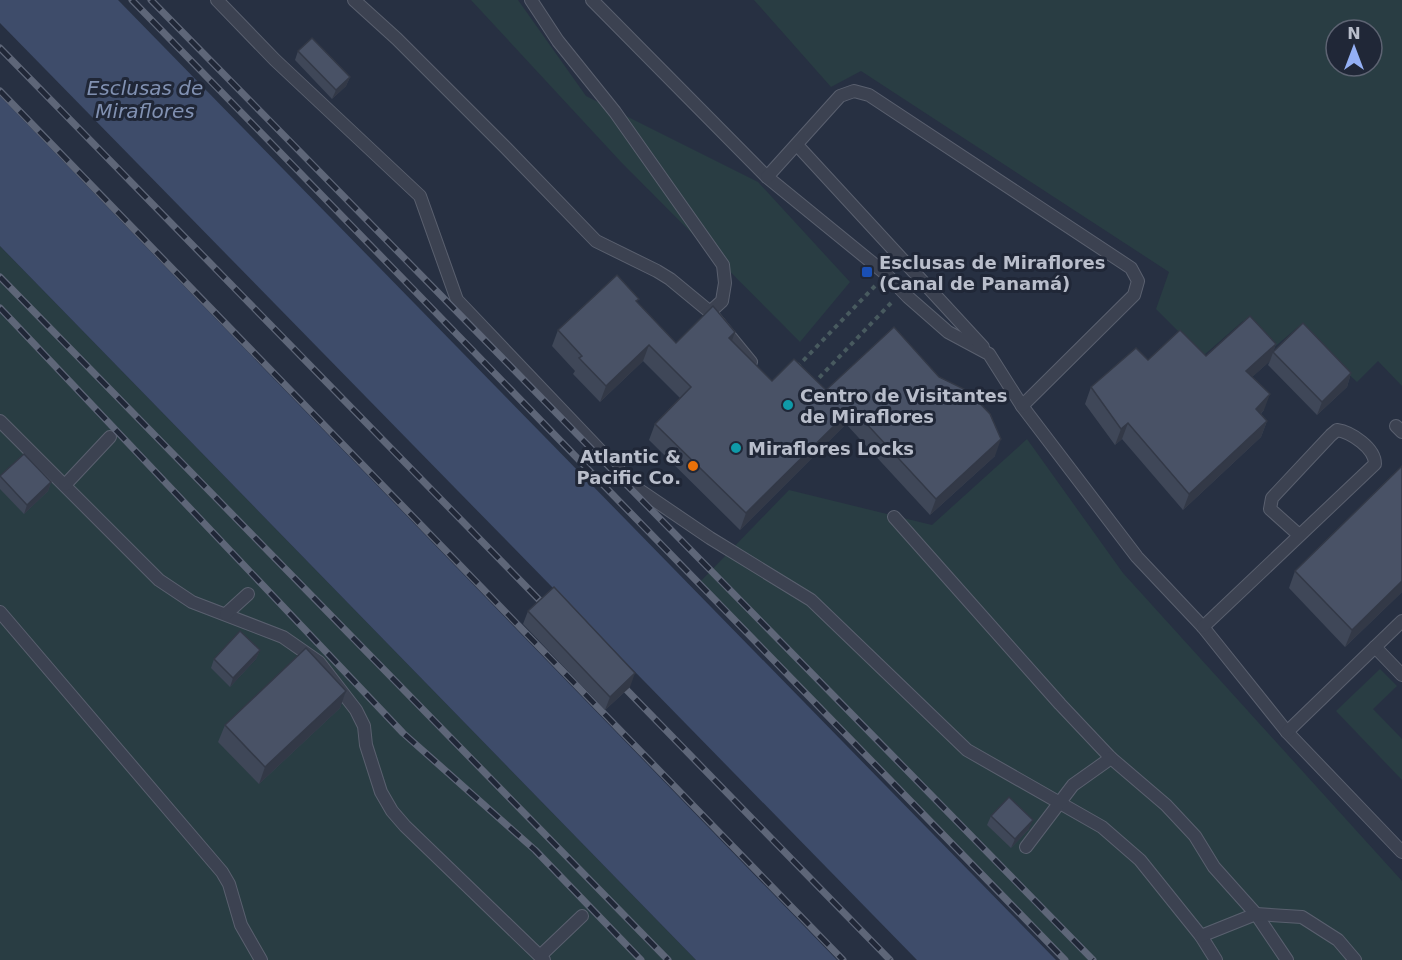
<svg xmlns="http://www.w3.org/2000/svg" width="1402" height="960" font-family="'DejaVu Sans',sans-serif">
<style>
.green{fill:#293d43;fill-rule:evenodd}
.water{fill:#3e4c6a}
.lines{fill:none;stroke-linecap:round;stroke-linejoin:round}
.service-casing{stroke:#5a606f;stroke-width:14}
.path{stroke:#485a5f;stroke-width:4;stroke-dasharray:4.5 4.5;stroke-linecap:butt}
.service{stroke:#3c4251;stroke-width:12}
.rail-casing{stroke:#5e6678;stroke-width:7}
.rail{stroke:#202737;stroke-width:4.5;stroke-dasharray:14;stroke-linecap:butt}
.wall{fill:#3f4758}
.shaded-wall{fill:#333947}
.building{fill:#495266;stroke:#333947;stroke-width:1.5}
.transit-dot{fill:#1a4fb4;stroke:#202737;stroke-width:2}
.culture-dot{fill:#0f9aa8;stroke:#202737;stroke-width:2}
.food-dot{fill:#e8710a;stroke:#202737;stroke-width:2}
.labels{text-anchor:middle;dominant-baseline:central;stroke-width:6;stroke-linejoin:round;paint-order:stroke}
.poi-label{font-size:18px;font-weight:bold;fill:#b9becb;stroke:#202737;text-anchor:start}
.water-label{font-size:20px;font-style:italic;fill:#8191b2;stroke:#202737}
</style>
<rect width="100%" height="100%" fill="#273042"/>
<g class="green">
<path d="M 471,0 L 518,0 L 586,96 L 758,182 L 850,282 L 800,342 L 621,162 Z"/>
<path d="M 754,0 L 1402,0 L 1402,386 L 1378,361 L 1357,382 L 1298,327 L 1271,350 L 1243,321 L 1203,356 L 1156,309 L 1169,272 L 861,71 L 831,87 ZM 1336,30 L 1372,30 L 1372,66 L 1336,66 Z"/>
<path d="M 0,246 L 696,960 L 0,960 Z"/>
<path d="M 1027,439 L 1123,573 L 1402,881 L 1402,960 L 1061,960 L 700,582 L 789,490 L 932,525 Z"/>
<path d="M 1380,669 L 1397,686 L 1373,709 L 1402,739 L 1402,780 L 1336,711 Z"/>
</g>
<g class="water">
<path d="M 0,0 L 118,0 L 1056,960 L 917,960 L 0,23 Z"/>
<path d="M 0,96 L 837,960 L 696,960 L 0,246 Z"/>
</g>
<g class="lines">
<g class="service-casing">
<g id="service">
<path d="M 217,0 L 275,60 L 420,196 L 457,300 L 635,487 L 710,538 L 811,600 L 967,750 L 1102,827 L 1140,860 L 1201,936 L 1216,960"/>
<path d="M 354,0 L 397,39 L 506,148 L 596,241 L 657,271 L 670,279 L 710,312 L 751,362"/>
<path d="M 531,0 L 558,41 L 615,112 L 723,265 L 725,283 L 722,301 L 710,312"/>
<path d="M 592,0 L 767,177 L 886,274 L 908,297 L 948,332 L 989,354 L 1022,406 L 1137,557 L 1203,627 L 1287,732 L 1402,852"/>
<path d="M 797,145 L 983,347"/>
<path d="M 767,177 L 840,96 L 854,91 L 869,95 L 1131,268 L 1138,281 L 1134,295 L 1022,406"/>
<path d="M 0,421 L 159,580 L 192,602 L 283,637 L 319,662 L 356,710 L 364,726 L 366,745 L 381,792 L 392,811 L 405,826 L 544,960"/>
<path d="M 1396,426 L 1402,432"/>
<path d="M 65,485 L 110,437"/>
<path d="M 894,517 L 1060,704 L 1111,758 L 1166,805 L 1195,836 L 1214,867 L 1256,914 L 1287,960"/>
<path d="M 0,612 L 222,872 L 229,884 L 241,925 L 261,960"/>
<path d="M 226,614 L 248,594"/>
<path d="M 1203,627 L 1375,464 C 1375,448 1351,432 1337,430 L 1331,435 L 1272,498 L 1270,509 L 1299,535"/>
<path d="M 1375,647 L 1402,675"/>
<path d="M 1287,732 L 1402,621"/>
<path d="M 1026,847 L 1073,785 L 1111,758"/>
<path d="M 1201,936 L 1256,914 L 1302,917 L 1338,940 L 1355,960"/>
<path d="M 540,956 L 582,916"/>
</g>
</g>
<g class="path">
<path d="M 797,367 L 875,286"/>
<path d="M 813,384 L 891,303"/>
</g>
<use href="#service" class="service"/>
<g class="rail-casing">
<g id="rail">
<path d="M 132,0 L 1065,960"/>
<path d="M 151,0 L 1093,960"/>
<path d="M 0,48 L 551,612"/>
<path d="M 0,91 L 843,960"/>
<path d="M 0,277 L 668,960"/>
<path d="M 0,308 L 403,733 L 535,850 L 641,960"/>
<path d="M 616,679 L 890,960"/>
</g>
</g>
<use href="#rail" class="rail"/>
</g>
<g class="wall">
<path d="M 298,51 L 350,77 L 346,86 L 332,99 L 295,60 Z"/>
<path d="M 637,303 L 676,343 L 732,341 L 772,381 L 826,390 L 995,456 L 930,515 L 846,424 L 740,530 L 649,440 L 655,424 L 680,398 L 643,361 L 600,402 L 573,374 L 575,371 L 552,346 L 558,330 Z"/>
<path d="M 1276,344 L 1273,352 L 1351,373 L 1347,387 L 1317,415 L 1268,365 L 1270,361 L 1252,377 L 1264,410 L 1261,414 L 1267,421 L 1261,437 L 1183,510 L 1122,439 L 1115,445 L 1085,404 L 1091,387 L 1148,360 L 1206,356 Z"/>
<path d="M 1402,466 L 1402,592 L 1345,647 L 1289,588 L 1295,571 Z"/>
<path d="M 0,476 L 51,482 L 48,491 L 24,514 L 0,489 Z"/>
<path d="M 528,611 L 630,687 L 605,710 L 523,624 Z"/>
<path d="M 260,650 L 256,659 L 230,687 L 211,668 L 214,659 Z"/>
<path d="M 346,691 L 340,708 L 259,784 L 218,742 L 225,725 Z"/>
<path d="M 991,816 L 1029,829 L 1011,848 L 987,825 Z"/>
</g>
<g class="shaded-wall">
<path d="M 350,77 L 346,86 L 332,99 L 336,90 Z"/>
<path d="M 735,332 L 729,349 L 729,338 Z"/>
<path d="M 1276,344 L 1270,361 L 1240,388 L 1246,371 Z"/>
<path d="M 649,345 L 643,361 L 600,402 L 606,386 Z"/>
<path d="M 1351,373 L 1347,387 L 1317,415 L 1322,402 Z"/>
<path d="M 1270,394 L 1264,410 L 1250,425 L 1256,409 Z"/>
<path d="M 852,408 L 846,424 L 740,530 L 746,513 Z"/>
<path d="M 1267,421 L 1261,437 L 1183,510 L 1189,494 Z"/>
<path d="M 1128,423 L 1122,439 L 1115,445 L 1121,429 Z"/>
<path d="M 1001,439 L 995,456 L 930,515 L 936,499 Z"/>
<path d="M 51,482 L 48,491 L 24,514 L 27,505 Z"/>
<path d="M 1402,581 L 1402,592 L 1345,647 L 1352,630 Z"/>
<path d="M 260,650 L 256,659 L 230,687 L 233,678 Z"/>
<path d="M 635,673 L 630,687 L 605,710 L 610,697 Z"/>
<path d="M 346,691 L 340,708 L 259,784 L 265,767 Z"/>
<path d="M 1033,820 L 1029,829 L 1011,848 L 1015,839 Z"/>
</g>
<g class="building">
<path d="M 312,38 L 350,77 L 336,90 L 298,51 Z"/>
<path d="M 617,275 L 639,299 L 636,301 L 676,343 L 713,306 L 735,332 L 729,338 L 772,381 L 794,359 L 826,390 L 894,327 L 939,377 L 968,391 L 990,414 L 1001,439 L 936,499 L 852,408 L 746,513 L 655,424 L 691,387 L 649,345 L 606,386 L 579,358 L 582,356 L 558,330 Z"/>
<path d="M 1250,316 L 1276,344 L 1246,371 L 1270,394 L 1256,409 L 1267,421 L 1189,494 L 1128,423 L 1121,429 L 1091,387 L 1136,348 L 1148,360 L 1180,330 L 1206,356 Z"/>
<path d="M 1303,323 L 1351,373 L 1322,402 L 1273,352 Z"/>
<path d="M 24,454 L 51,482 L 27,505 L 0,476 Z"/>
<path d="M 1402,466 L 1402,581 L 1352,630 L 1295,571 Z"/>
<path d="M 554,587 L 635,673 L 610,697 L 528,611 Z"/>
<path d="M 240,631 L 260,650 L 233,678 L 214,659 Z"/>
<path d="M 306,648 L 346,691 L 265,767 L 225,725 Z"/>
<path d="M 1009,797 L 1033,820 L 1015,839 L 991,816 Z"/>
</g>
<rect class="transit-dot" x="861" y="266" width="12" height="12" rx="3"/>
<g class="culture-dot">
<circle cx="788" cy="405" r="6"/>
<circle cx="736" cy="448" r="6"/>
</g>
<circle class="food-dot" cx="693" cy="466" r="6"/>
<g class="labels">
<g class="poi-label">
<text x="879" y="262">Esclusas de Miraflores<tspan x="879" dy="21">(Canal de Panamá)</tspan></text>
<text x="800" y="395">Centro de Visitantes<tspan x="800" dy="21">de Miraflores</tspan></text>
<text x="748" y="448">Miraflores Locks</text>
<text x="681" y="456" text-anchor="end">Atlantic &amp;<tspan x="681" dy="21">Pacific Co.</tspan></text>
</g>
<g class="water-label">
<text x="145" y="88">Esclusas de<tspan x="145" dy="23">Miraflores</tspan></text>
</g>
</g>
<g transform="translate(1354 48)"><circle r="28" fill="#202737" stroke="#5d6372" stroke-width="1.5"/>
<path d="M0-4.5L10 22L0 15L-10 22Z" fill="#94b0f5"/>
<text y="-9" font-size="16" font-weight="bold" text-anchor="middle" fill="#b9becb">N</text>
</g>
</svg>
